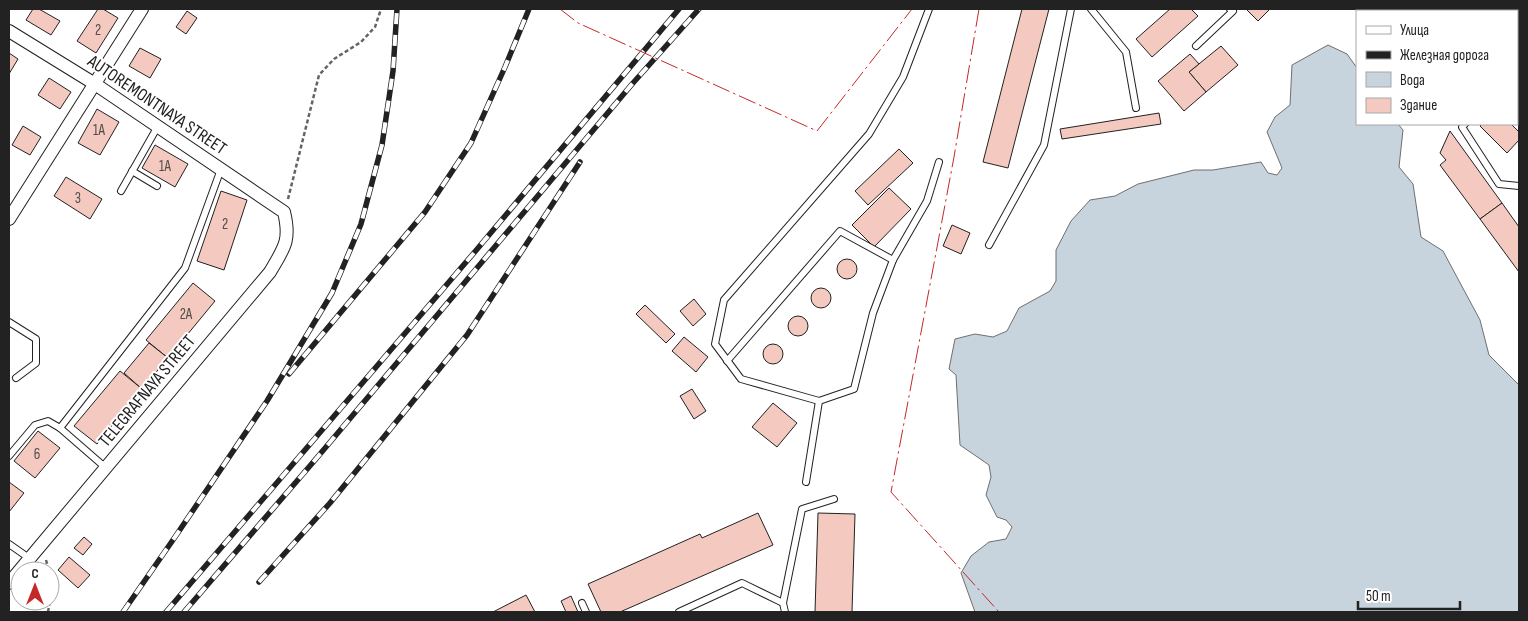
<svg xmlns="http://www.w3.org/2000/svg" width="1528" height="621" font-family="'Sofia Sans Condensed',sans-serif">
<style>
.water{fill:#c7d3dd;stroke:#6f6f6f}
.building{fill:#f3c9c0;stroke:#222}
.lines{fill:none;stroke-linecap:round;stroke-linejoin:round}
.lane-casing{stroke:#222;stroke-width:8}
.street-casing{stroke:#222;stroke-width:14}
.path{stroke:#646464;stroke-width:2.5;stroke-dasharray:4 2.5;stroke-linecap:butt}
.lane{stroke:#fff;stroke-width:6}
.street{stroke:#fff;stroke-width:12}
.rail-casing{stroke:#222;stroke-width:5.5}
.rail{stroke:#fff;stroke-width:4;stroke-dasharray:11;stroke-linecap:butt}
.power{stroke:#c62828;stroke-width:1;stroke-dasharray:18 4 2.5 4;stroke-linecap:butt}
.labels{text-anchor:middle;dominant-baseline:central;stroke-width:4;stroke-linejoin:round;paint-order:stroke}
.number-label{font-size:15px;fill:#564c4a}
.street-label{font-size:18px;fill:#222;stroke:#fff}
</style>
<rect width="100%" height="100%" fill="#fff"/>
<path class="water" d="M 1328,45 L 1347,54 L 1357,68 L 1357,124 L 1398,124 L 1403,130 L 1399,167 L 1413,184 L 1421,237 L 1443,251 L 1480,320 L 1489,355 L 1519,385 L 1519,612 L 975,612 L 961,573 L 971,556 L 989,542 L 1006,539 L 1012,527 L 1006,520 L 997,517 L 986,495 L 991,477 L 989,465 L 960,445 L 956,375 L 949,369 L 955,339 L 975,334 L 993,337 L 1007,331 L 1019,308 L 1050,291 L 1056,281 L 1056,250 L 1071,221 L 1090,200 L 1115,196 L 1138,184 L 1194,170 L 1213,170 L 1261,162 L 1268,173 L 1277,175 L 1282,168 L 1267,132 L 1275,117 L 1290,105 L 1292,65 Z"/>
<g class="building">
<path d="M 33,9 L 39,9 L 60,21 L 51,35 L 26,20 Z"/>
<path d="M 98,9 L 103,9 L 118,18 L 96,53 L 77,41 Z"/>
<path d="M 1022,9 L 1049,9 L 1008,168 L 983,162 Z"/>
<path d="M 1170,9 L 1191,9 L 1198,16 L 1152,57 L 1136,39 Z"/>
<path d="M 1246,9 L 1270,9 L 1258,21 Z"/>
<path d="M 1395,9 L 1447,9 L 1445,11 L 1393,11 Z"/>
<path d="M 1494,9 L 1519,9 L 1519,56 L 1517,54 L 1517,11 L 1492,11 Z"/>
<path d="M 187,11 L 197,18 L 186,34 L 176,27 Z"/>
<path d="M 1221,46 L 1238,65 L 1206,92 L 1189,72 Z"/>
<path d="M 140,48 L 161,59 L 150,78 L 129,66 Z"/>
<path d="M 9,53 L 18,59 L 9,74 Z"/>
<path d="M 1190,54 L 1199,64 L 1189,72 L 1206,92 L 1184,111 L 1158,81 Z"/>
<path d="M 49,78 L 71,92 L 60,109 L 38,95 Z"/>
<path d="M 97,109 L 119,122 L 100,155 L 78,143 Z"/>
<path d="M 1159,113 L 1161,124 L 1062,139 L 1060,129 Z"/>
<path d="M 1482,124 L 1511,124 L 1519,132 L 1519,140 L 1507,153 L 1480,126 Z"/>
<path d="M 23,126 L 41,137 L 30,155 L 12,145 Z"/>
<path d="M 1450,131 L 1502,203 L 1480,219 L 1440,165 L 1446,160 L 1440,153 Z"/>
<path d="M 155,145 L 188,164 L 175,187 L 142,168 Z"/>
<path d="M 899,149 L 913,163 L 868,205 L 855,191 Z"/>
<path d="M 66,177 L 102,199 L 90,219 L 54,196 Z"/>
<path d="M 889,188 L 911,209 L 874,247 L 852,225 Z"/>
<path d="M 221,191 L 247,200 L 224,270 L 197,261 Z"/>
<path d="M 1502,203 L 1519,227 L 1519,272 L 1480,219 Z"/>
<path d="M 952,225 L 970,233 L 961,254 L 943,246 Z"/>
<circle cx="847" cy="269" r="10"/>
<path d="M 193,283 L 215,301 L 168,358 L 146,340 Z"/>
<circle cx="821" cy="298" r="10"/>
<path d="M 694,299 L 706,314 L 693,326 L 680,311 Z"/>
<path d="M 645,305 L 675,334 L 666,343 L 636,314 Z"/>
<circle cx="798" cy="326" r="10"/>
<path d="M 684,337 L 708,357 L 696,372 L 672,351 Z"/>
<path d="M 149,343 L 168,358 L 142,389 L 124,373 Z"/>
<circle cx="773" cy="354" r="10"/>
<path d="M 120,371 L 142,389 L 97,444 L 74,426 Z"/>
<path d="M 692,389 L 706,411 L 694,419 L 680,396 Z"/>
<path d="M 773,403 L 797,423 L 777,447 L 752,427 Z"/>
<path d="M 38,431 L 60,448 L 35,478 L 14,461 Z"/>
<path d="M 9,482 L 24,493 L 9,512 Z"/>
<path d="M 758,513 L 773,545 L 620,612 L 601,612 L 588,584 L 700,534 L 702,538 Z"/>
<path d="M 818,513 L 855,514 L 852,612 L 815,612 Z"/>
<path d="M 84,537 L 92,544 L 83,555 L 74,548 Z"/>
<path d="M 69,557 L 90,575 L 78,588 L 58,570 Z"/>
<path d="M 526,595 L 535,612 L 493,612 Z"/>
<path d="M 571,596 L 578,612 L 566,612 L 561,601 Z"/>
</g>
<g class="lines">
<g class="lane-casing">
<g id="lane">
<path d="M 929,9 L 903,77 L 869,134 L 724,300 L 715,344 L 741,379 L 819,401 L 854,389 L 873,313 L 893,260 L 927,201 L 939,162"/>
<path d="M 1091,9 L 1126,52 L 1136,108"/>
<path d="M 1469,9 L 1469,11"/>
<path d="M 1196,46 L 1233,11 L 1230,9"/>
<path d="M 1517,93 L 1519,95"/>
<path d="M 1465,124 L 1462,127 L 1499,184 L 1519,186"/>
<path d="M 132,171 L 157,186"/>
<path d="M 121,191 L 158,126"/>
<path d="M 989,245 L 1044,145 L 1071,9"/>
<path d="M 9,322 L 36,339 L 36,363 L 16,378"/>
<path d="M 727,361 L 840,231 L 893,260"/>
<path d="M 9,456 L 35,425 L 48,421 L 60,428"/>
<path d="M 106,468 L 60,428 L 185,268 L 221,169"/>
<path d="M 806,482 L 819,401"/>
<path d="M 9,544 L 29,558"/>
<path d="M 582,603 L 586,612"/>
<path d="M 783,603 L 802,509 L 834,499"/>
<path d="M 679,612 L 742,583 L 783,603 L 785,612"/>
</g>
</g>
<g class="street-casing">
<g id="street">
<path d="M 9,31 L 95,84 L 284,212 C 291,241 284,248 270,272 L 9,583"/>
<path d="M 9,219 L 142,9"/>
</g>
</g>
<g class="path">
<path d="M 288,199 L 319,75 L 334,59 L 361,42 L 375,27 L 381,9"/>
<path d="M 46,560 L 49,571"/>
<path d="M 50,575 L 52,582 L 50,598"/>
<path d="M 48,612 L 50,601"/>
</g>
<use href="#lane" class="lane"/>
<use href="#street" class="street"/>
<g class="rail-casing">
<g id="rail">
<path d="M 289,374 L 425,212 L 471,143 L 505,67 L 529,9"/>
<path d="M 259,582 L 330,503 L 467,335 L 580,162"/>
<path d="M 123,612 L 175,537 L 267,401 L 332,293 L 361,224 L 382,145 L 393,71 L 397,9"/>
<path d="M 166,612 L 473,254 L 679,9"/>
<path d="M 184,612 L 315,460 L 633,83 L 699,9"/>
</g>
</g>
<use href="#rail" class="rail"/>
<g class="power">
<path d="M 560,9 L 578,23 L 817,131 L 912,9"/>
<path d="M 979,9 L 954,157 L 891,492 L 999,612"/>
</g>
</g>
<g class="labels">
<g class="number-label">
<text x="98" y="30">2</text>
<text x="99" y="130">1А</text>
<text x="165" y="166">1А</text>
<text x="78" y="198">3</text>
<text x="225" y="224">2</text>
<text x="186" y="314">2А</text>
<text x="37" y="454">6</text>
</g>
<g class="street-label">
<text transform="translate(157 105) rotate(34)">AUTOREMONTNAYA STREET</text>
<text transform="translate(147 391) rotate(-50)">TELEGRAFNAYA STREET</text>
</g>
</g>
<rect width="1528" height="621" fill="none" stroke="#222222" stroke-width="20"/>
<rect x="1356" y="10" width="162" height="115" fill="#ffffff" stroke="#a7a7a7"/>
<rect x="1366" y="26" width="25" height="8" fill="#ffffff" stroke="#a7a7a7"/>
<text x="1400" y="35" font-size="15" fill="#222222">Улица</text>
<rect x="1366" y="51" width="25" height="8" fill="#222222" stroke="#a7a7a7"/>
<text x="1400" y="60" font-size="15" fill="#222222">Железная дорога</text>
<rect x="1366" y="72" width="25" height="15" fill="#c7d3dd" stroke="#a7a7a7"/>
<text x="1400" y="85" font-size="15" fill="#222222">Вода</text>
<rect x="1366" y="98" width="25" height="15" fill="#f3c9c0" stroke="#a7a7a7"/>
<text x="1400" y="110" font-size="15" fill="#222222">Здание</text>
<g transform="translate(35 586)"><circle r="24" fill="#ffffff" stroke="#a7a7a7"/>
<path d="M0-4L9 19L0 12L-9 19Z" fill="#c62828"/>
<text y="-8" font-size="14" font-weight="bold" text-anchor="middle" fill="#222222">С</text>
</g>
<path d="M1358 601v8h102v-8" fill="none" stroke="#222222" stroke-width="2.5"/>
<text x="1366" y="601" font-size="15" fill="#222222" stroke="#ffffff" stroke-width="4" paint-order="stroke">50 m</text>
</svg>
